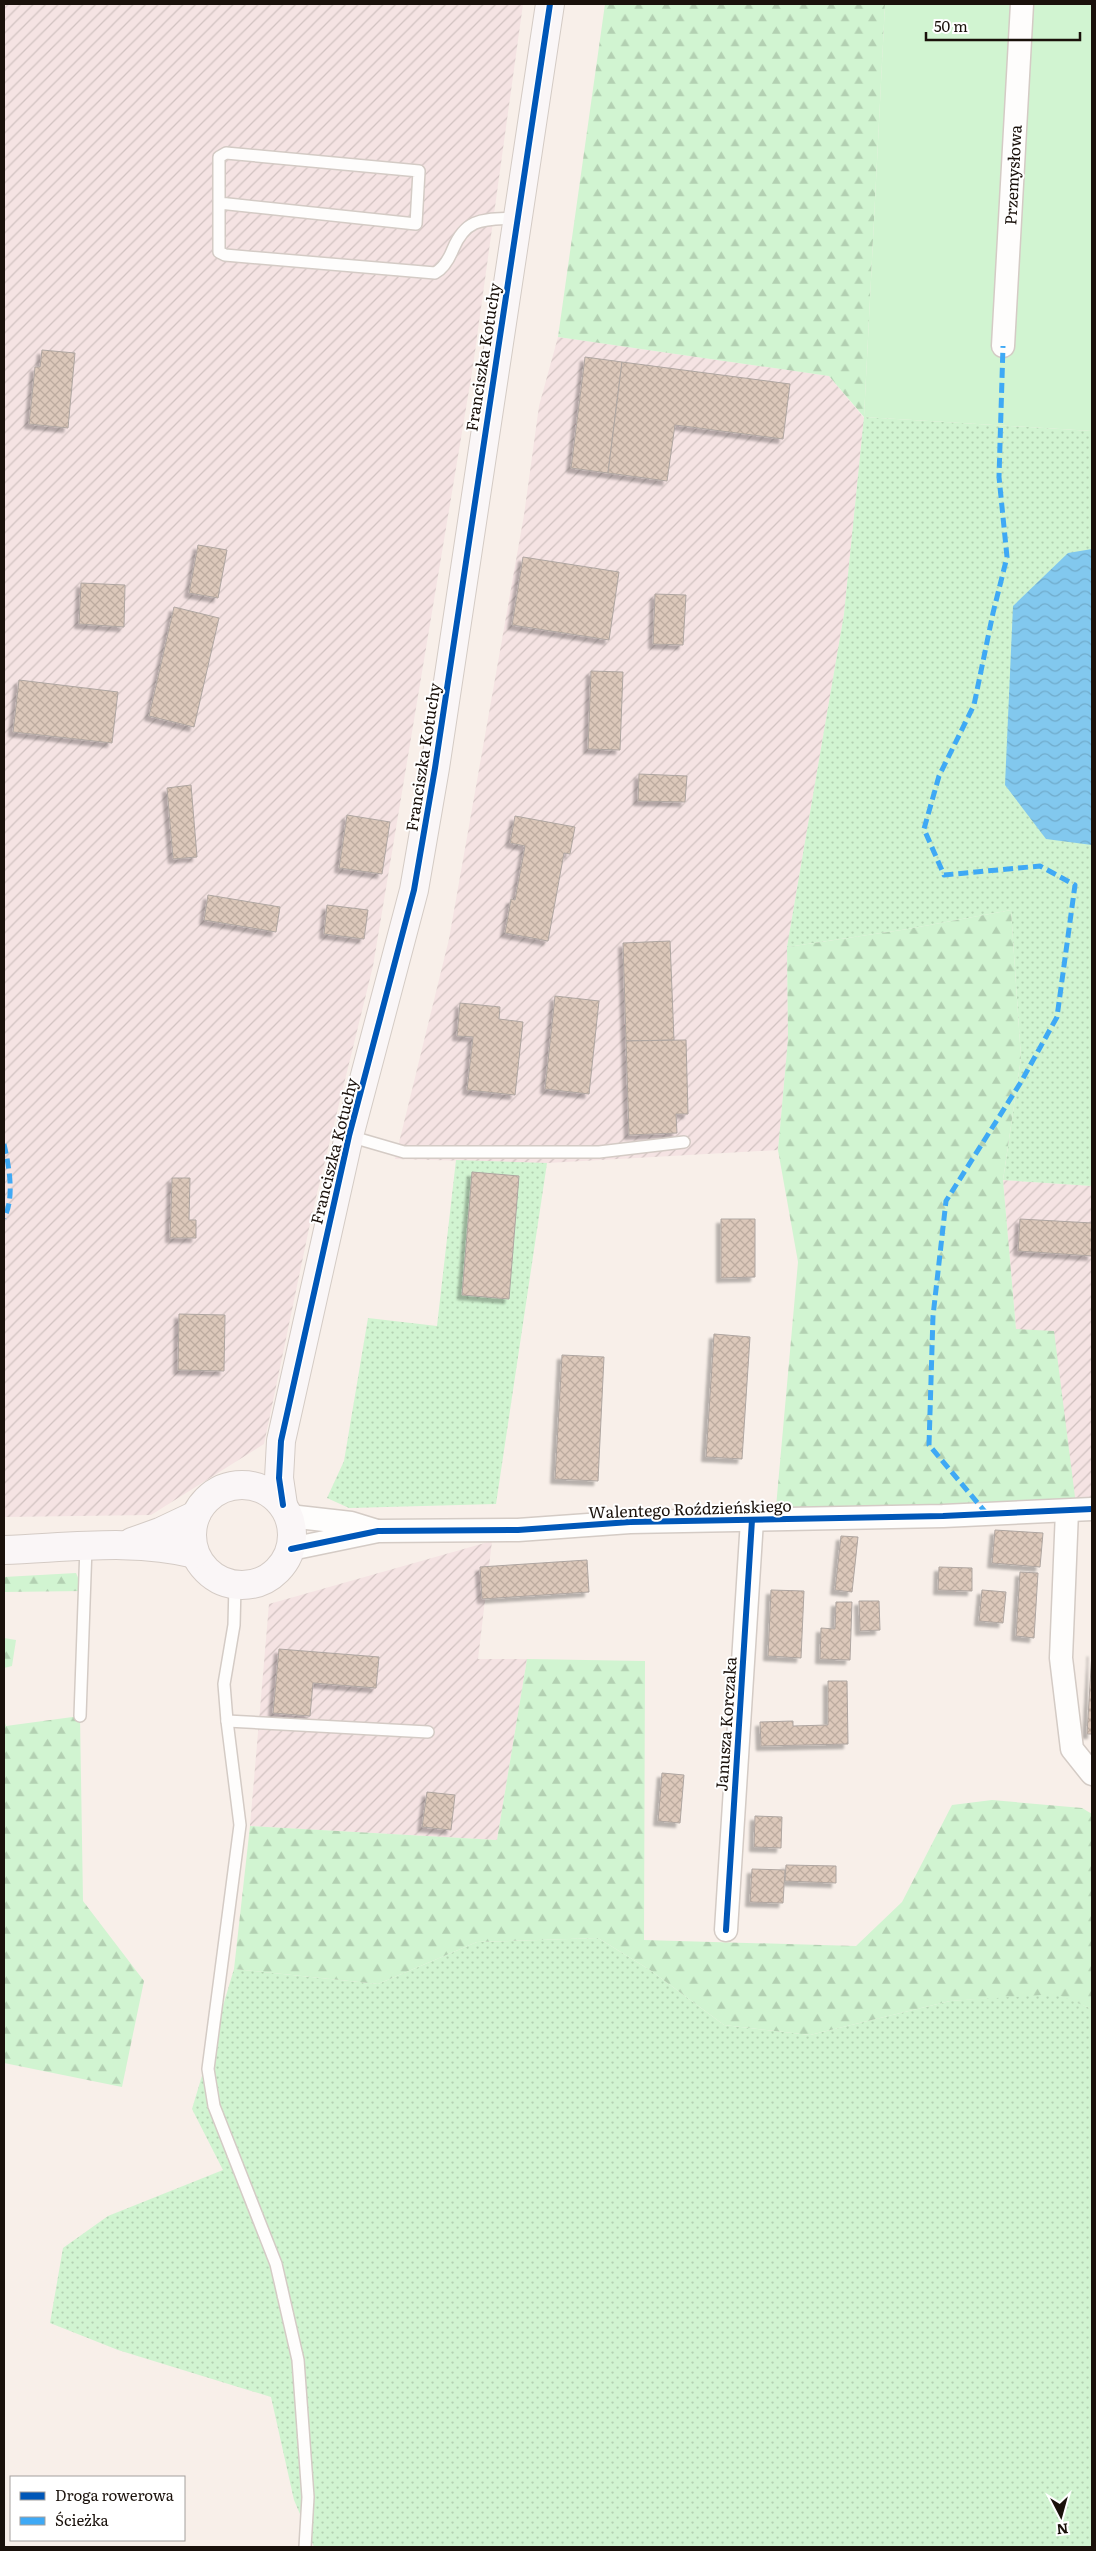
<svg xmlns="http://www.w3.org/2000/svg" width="1096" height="2551" font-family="Literata,serif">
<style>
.industrial{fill:url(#industrial-furrows)}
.grass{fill:url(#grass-dots)}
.forest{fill:url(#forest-firs)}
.garden{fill:#d1f4d1}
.water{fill:url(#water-waves)}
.building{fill:url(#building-cross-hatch);stroke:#afa6a1;filter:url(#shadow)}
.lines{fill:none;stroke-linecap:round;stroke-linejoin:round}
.lane-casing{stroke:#d4cbc5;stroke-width:14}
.street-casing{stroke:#d4cbc5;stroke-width:25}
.secondary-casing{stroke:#d4cbc5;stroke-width:30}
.lane{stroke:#fefdfc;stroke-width:11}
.street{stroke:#fefdfc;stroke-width:22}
.secondary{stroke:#faf6f7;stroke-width:28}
.quiet{stroke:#3fa9f5;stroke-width:5;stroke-dasharray:10 5;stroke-linecap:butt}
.cycleway-casing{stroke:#fff;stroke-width:9}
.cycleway{stroke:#0057b8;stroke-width:6}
.labels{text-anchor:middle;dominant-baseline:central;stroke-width:4;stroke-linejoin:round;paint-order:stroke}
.street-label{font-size:16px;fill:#1a110b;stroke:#fff}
</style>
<defs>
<pattern id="industrial-furrows" width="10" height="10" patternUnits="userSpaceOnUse" patternTransform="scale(1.25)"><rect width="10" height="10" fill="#f5e3e3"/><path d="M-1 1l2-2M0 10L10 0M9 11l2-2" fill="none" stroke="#d1c2c1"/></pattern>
<pattern id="grass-dots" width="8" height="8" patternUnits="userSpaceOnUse" patternTransform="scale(1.25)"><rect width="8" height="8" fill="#d1f4d1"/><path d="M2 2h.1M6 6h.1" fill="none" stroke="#b3d0b2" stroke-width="1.8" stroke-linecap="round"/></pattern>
<pattern id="forest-firs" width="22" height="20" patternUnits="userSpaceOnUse" patternTransform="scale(1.25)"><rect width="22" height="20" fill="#d1f4d1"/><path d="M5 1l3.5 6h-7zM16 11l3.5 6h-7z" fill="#b3d0b2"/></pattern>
<pattern id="water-waves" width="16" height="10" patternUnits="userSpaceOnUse" patternTransform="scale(1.25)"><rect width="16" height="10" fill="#82c8ee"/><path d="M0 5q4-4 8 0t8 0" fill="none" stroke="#70abcb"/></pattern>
<pattern id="building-cross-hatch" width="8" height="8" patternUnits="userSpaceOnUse" patternTransform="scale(1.25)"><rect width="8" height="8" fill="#dcc8ba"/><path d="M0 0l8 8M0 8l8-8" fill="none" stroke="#bcab9f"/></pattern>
<filter id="shadow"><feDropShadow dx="-4.5" dy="4.5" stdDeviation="1" flood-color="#0004"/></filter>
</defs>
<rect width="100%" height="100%" fill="#f8efe9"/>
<g class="industrial">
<path d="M 4,4 L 523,4 L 473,366 L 373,966 L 312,1214 L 264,1444 L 151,1515 L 4,1517 Z"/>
<path d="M 558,337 L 829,376 L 864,418 L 844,614 L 787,947 L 788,1039 L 778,1150 L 547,1163 L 395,1159 L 449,939 L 524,515 L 539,406 Z"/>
<path d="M 1003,1180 L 1092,1186 L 1092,1506 L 1076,1505 L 1016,1329 Z"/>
<path d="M 492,1541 L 478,1659 L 527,1659 L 497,1840 L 250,1826 L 269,1604 Z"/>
</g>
<g class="grass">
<path d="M 864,417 L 1092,431 L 1092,1186 L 1003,1180 L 1021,1058 L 1011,910 L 908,929 L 787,947 L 844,614 Z"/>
<path d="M 456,1160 L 547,1163 L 496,1504 L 349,1508 L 327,1498 L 344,1461 L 368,1318 L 437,1326 Z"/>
<path d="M 598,1938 L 650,1970 L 724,2025 L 810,2035 L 950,2001 L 1056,1993 L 1092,2009 L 1092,2547 L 314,2547 L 294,2500 L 271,2397 L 118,2350 L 50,2323 L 63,2248 L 108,2216 L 223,2170 L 192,2109 L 234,1969 L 378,1984 L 477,1942 Z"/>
</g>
<g class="forest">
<path d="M 605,4 L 885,4 L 864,417 L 829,376 L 558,337 Z"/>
<path d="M 1011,910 L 1021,1058 L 1003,1180 L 1016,1329 L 1054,1331 L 1076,1505 L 776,1507 L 798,1262 L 778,1150 L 788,1039 L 787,947 L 908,929 Z"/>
<path d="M 76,1573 L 84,1591 L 4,1592 L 4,1577 Z"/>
<path d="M 4,1638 L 16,1640 L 12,1666 L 4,1668 Z"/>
<path d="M 527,1659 L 645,1661 L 644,1940 L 856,1946 L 902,1902 L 952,1805 L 992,1800 L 1082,1808 L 1092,1814 L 1092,2009 L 1056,1994 L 950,2001 L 810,2035 L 724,2025 L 650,1970 L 598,1938 L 477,1942 L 378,1984 L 234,1969 L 250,1826 L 497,1840 Z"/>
<path d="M 80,1716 L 83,1901 L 144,1981 L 122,2087 L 4,2063 L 4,1720 L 6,1726 Z"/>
</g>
<path class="garden" d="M 885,4 L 1092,4 L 1092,431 L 864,417 Z"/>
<path class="water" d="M 1092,549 L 1092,845 L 1046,839 L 1005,785 L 1013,606 L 1068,553 Z"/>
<g class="building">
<path d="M 42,350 L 75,353 L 68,428 L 29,424 L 35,367 L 40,367 Z"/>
<path d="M 585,357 L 622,362 L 608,473 L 571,468 Z"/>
<path d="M 622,362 L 790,384 L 783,439 L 675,425 L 667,481 L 608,473 Z"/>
<path d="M 198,545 L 227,550 L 218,598 L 189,593 Z"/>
<path d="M 523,557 L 619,572 L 609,640 L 512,625 Z"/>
<path d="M 81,583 L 125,585 L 124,627 L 79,624 Z"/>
<path d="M 655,594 L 686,595 L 683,645 L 653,644 Z"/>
<path d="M 174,607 L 219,618 L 194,727 L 149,716 Z"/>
<path d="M 591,671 L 623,672 L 620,750 L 588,749 Z"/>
<path d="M 19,680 L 118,692 L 112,743 L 13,732 Z"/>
<path d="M 639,774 L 687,776 L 685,802 L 638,801 Z"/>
<path d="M 191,785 L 197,857 L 173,859 L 167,788 Z"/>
<path d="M 347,815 L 390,822 L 382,874 L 339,868 Z"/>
<path d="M 515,816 L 575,827 L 570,854 L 564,853 L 548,941 L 505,933 L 511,899 L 515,900 L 525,846 L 510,843 Z"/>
<path d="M 208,895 L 280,907 L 276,932 L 204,920 Z"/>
<path d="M 327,905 L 368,910 L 364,939 L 324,934 Z"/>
<path d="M 670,941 L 674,1040 L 626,1041 L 623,943 Z"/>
<path d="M 555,996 L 599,1001 L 589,1094 L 545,1089 Z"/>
<path d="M 460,1003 L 500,1007 L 499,1019 L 523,1022 L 515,1095 L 467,1090 L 473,1037 L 457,1036 Z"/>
<path d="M 686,1040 L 688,1114 L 676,1114 L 677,1133 L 629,1135 L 626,1041 Z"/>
<path d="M 472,1172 L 519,1176 L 509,1299 L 462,1295 Z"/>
<path d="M 172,1178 L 190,1178 L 189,1220 L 196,1220 L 196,1238 L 170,1238 Z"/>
<path d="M 721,1219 L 755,1219 L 755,1277 L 721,1278 Z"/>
<path d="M 1020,1219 L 1092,1223 L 1092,1256 L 1018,1251 Z"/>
<path d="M 179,1314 L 225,1315 L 224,1371 L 178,1370 Z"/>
<path d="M 714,1334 L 750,1337 L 742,1459 L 706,1457 Z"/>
<path d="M 562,1355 L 604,1357 L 598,1481 L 555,1479 Z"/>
<path d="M 995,1530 L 1043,1533 L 1040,1567 L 992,1563 Z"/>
<path d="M 841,1536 L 858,1537 L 852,1592 L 835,1590 Z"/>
<path d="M 587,1560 L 589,1592 L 482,1599 L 480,1567 Z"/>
<path d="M 939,1567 L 972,1568 L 972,1591 L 938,1590 Z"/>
<path d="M 1020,1572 L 1038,1573 L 1034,1638 L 1016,1636 Z"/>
<path d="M 771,1590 L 804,1591 L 801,1658 L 768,1656 Z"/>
<path d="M 982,1590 L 1006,1592 L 1003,1623 L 979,1621 Z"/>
<path d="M 859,1601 L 879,1601 L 880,1630 L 860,1631 Z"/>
<path d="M 836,1602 L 852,1602 L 850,1660 L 820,1659 L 821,1628 L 835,1629 Z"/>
<path d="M 279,1649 L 379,1657 L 376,1688 L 313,1683 L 310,1716 L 273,1713 Z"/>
<path d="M 1092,1652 L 1092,1734 L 1087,1734 Z"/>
<path d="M 828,1681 L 847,1681 L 848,1744 L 761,1746 L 760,1722 L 793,1721 L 793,1726 L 828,1725 Z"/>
<path d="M 662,1773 L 684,1775 L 680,1823 L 658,1821 Z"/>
<path d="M 427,1792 L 455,1795 L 451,1830 L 422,1827 Z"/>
<path d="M 755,1816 L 782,1817 L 781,1848 L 754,1847 Z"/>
<path d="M 786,1865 L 836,1866 L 836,1883 L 785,1881 Z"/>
<path d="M 752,1869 L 785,1870 L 783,1903 L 750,1902 Z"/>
</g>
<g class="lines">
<g class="lane-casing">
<g id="lane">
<path d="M 219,203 L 416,224 L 419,171 L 226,153 L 219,157 L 219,252 L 225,255 L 435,273 C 444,268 449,259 453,249 C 467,216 485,220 517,218"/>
<path d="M 349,1136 L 404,1152 L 599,1152 L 684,1142"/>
<path d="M 235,1585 L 234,1625 L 224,1684 L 227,1721 L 240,1825 L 208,2069 L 214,2106 L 276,2264 L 298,2360 L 308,2497 L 305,2547"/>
<path d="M 80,1716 L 86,1547"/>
<path d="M 227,1721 L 428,1732"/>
</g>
</g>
<g class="street-casing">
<g id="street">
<path d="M 1003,346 L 1022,4"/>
<path d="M 1067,1511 L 1061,1658 L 1072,1749 L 1092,1774"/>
<path d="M 289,1516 L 351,1523 L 377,1531"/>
<path d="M 291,1549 L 378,1531 L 518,1530 L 630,1522 L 943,1516 L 1092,1509"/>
<path d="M 726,1930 L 752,1520"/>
</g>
</g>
<g class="secondary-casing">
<g id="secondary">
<circle cx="242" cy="1535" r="50"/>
<path d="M 283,1505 L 279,1478 L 281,1441 L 349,1136 L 414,890 L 435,768 L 550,4"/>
<path d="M 132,1542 L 160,1532 L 196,1515"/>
<path d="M 4,1550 C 66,1548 134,1538 195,1554"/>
</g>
</g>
<use href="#lane" class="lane"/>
<use href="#street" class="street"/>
<use href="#secondary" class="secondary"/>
<g class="quiet">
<path d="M 4,1144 C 9,1166 15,1198 4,1218"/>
<path d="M 987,1514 L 929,1445 L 933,1316 L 946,1201 L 1021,1082 L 1057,1017 L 1075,885 L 1040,866 L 944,875 L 924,829 L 939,776 L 974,705 L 993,613 L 1007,557 L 999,477 L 1003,346"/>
</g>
<g class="cycleway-casing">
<g id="cycleway">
<path d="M 283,1505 L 279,1478 L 281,1441 L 349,1136 L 414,890 L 435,768 L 550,4"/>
<path d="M 291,1549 L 378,1531 L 518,1530 L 630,1522 L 943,1516 L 1092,1509"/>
<path d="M 726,1930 L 752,1520"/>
</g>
</g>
<use href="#cycleway" class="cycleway"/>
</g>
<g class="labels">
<g class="street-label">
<text transform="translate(1012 175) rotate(-87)">Przemysłowa</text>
<text transform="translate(482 357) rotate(-81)">Franciszka Kotuchy</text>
<text transform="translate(422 757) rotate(-81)">Franciszka Kotuchy</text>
<text transform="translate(333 1151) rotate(-76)">Franciszka Kotuchy</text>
<text transform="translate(690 1508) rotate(-2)">Walentego Roździeńskiego</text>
<text transform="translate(725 1724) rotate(-86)">Janusza Korczaka</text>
</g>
</g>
<rect width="1096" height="2551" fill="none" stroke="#1a110b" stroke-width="10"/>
<rect x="10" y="2476" width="175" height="65" fill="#ffffff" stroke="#a3a09d"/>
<rect x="20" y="2492" width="25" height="8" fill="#0057b8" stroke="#a3a09d"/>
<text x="55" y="2501" font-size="15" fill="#1a110b">Droga rowerowa</text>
<rect x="20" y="2517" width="25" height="8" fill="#3fa9f5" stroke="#a3a09d"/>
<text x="55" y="2526" font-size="15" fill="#1a110b">Ścieżka</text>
<g transform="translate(1061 2516) rotate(174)" stroke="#ffffff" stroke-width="4" paint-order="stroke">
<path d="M0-4L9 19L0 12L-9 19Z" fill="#1a110b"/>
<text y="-8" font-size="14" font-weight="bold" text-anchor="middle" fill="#1a110b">N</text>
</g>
<path d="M926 32v8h154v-8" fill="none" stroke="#1a110b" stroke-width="2.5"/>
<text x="934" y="32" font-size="15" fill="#1a110b" stroke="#ffffff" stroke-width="4" paint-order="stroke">50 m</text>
</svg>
